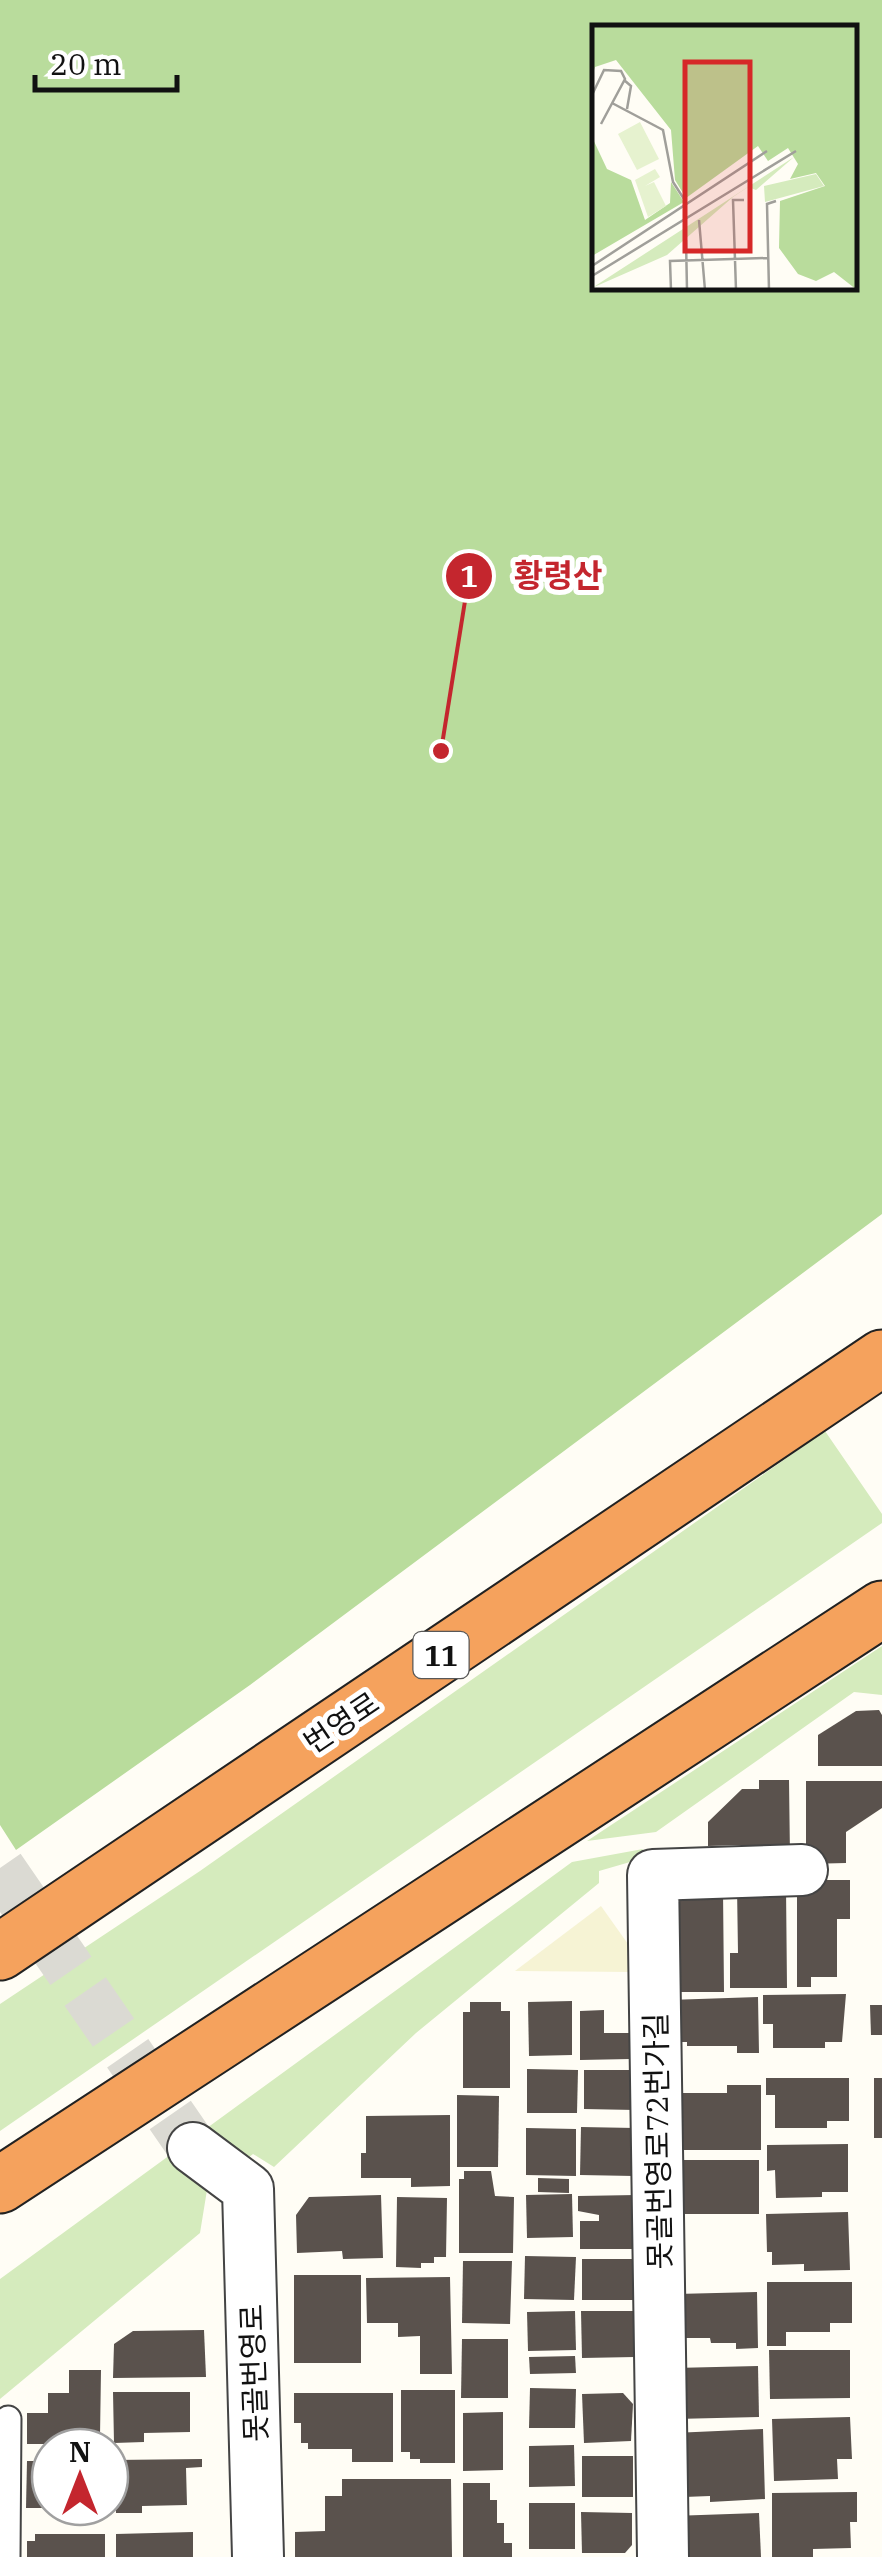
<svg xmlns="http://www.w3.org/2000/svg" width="882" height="2557" font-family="'IBM Plex Serif','Noto Sans KR',serif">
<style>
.farmland{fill:#f6f3d4}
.green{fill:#d5ebbd}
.forest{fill:#b9dc9c;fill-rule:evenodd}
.building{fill:#5a524d}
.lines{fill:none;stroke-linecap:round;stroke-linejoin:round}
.street-tunnel{stroke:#dbdad3;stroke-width:50;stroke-dasharray:50 25;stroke-linecap:butt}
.lane-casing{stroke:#444;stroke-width:29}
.street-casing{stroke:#444;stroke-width:54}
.highway-casing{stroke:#222;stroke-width:59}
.lane{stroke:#fff;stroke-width:25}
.street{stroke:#fff;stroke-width:50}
.highway{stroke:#f5a25d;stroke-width:55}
.labels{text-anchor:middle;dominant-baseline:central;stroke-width:10;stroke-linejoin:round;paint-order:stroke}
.shield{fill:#fff;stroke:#585858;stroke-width:2.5}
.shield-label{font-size:28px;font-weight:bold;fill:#111}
.street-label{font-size:30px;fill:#111;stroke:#fff}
.inset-road{fill:none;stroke:#a09f9a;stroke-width:2.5}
.view{fill:#d62828;fill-opacity:0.15;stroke:#d62828;stroke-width:5}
.inset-edge{fill:none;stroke:#111;stroke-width:5}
.leader{fill:none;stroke:#c4262e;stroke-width:4}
.callout-dot{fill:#c4262e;stroke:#fff;stroke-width:4}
.mark-label{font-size:30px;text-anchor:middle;font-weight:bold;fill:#fff}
.callout-label{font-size:32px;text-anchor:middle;font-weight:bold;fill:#c4262e;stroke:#fff;stroke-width:10;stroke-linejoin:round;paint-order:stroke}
</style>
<rect width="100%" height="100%" fill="#fffdf5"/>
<path class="farmland" d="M 601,1906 L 628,1944 L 631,1972 L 515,1971 Z"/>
<g class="green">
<path d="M 825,1431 L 882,1514 L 882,1523 L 0,2131 L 0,2004 L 200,1871 Z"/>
<path d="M 882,1646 L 882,1695 L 854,1692 L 656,1832 L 587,1841 Z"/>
<path d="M 643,1849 L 637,1860 L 599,1871 L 599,1883 L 416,2033 L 274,2167 L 253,2154 L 207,2190 L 200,2233 L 0,2399 L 0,2279 L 572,1862 Z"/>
</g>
<path class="forest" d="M 0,0 L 882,0 L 882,1214 L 250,1685 L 16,1850 L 0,1825 ZM 594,28 L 854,28 L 854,288 L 594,288 Z"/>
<g class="building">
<path d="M 879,1710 L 882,1715 L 882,1766 L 818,1766 L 818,1735 L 856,1711 Z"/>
<path d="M 759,1780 L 789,1780 L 790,1857 L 742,1858 L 741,1845 L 708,1846 L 708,1822 L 742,1789 L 759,1789 Z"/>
<path d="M 806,1781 L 882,1781 L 882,1808 L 846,1832 L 846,1863 L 806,1864 Z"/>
<path d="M 797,1880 L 850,1880 L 850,1919 L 837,1919 L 837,1977 L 811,1977 L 811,1987 L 797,1987 Z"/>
<path d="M 737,1887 L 786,1887 L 787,1988 L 730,1988 L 730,1953 L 738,1953 Z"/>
<path d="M 723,1890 L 724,1992 L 669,1992 L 668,1952 L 680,1952 L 679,1891 Z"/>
<path d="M 846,1994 L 842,2042 L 825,2042 L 825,2048 L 773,2048 L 773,2024 L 763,2024 L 763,1995 Z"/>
<path d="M 758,1997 L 759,2053 L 737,2053 L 737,2046 L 687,2046 L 687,2042 L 680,2042 L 669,2000 Z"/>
<path d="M 572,2001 L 572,2055 L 529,2056 L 528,2002 Z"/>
<path d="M 470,2002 L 501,2002 L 501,2011 L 510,2011 L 510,2088 L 463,2088 L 463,2012 L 470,2012 Z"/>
<path d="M 870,2005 L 882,2005 L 882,2035 L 871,2035 Z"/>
<path d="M 604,2010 L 604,2033 L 629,2033 L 630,2059 L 580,2060 L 580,2011 Z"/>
<path d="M 527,2069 L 578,2070 L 577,2113 L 527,2113 Z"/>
<path d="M 584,2070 L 635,2070 L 635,2110 L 584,2109 Z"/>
<path d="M 766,2078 L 849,2078 L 849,2121 L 827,2121 L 827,2128 L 775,2128 L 775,2095 L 766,2095 Z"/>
<rect x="874" y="2078" width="8" height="60"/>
<path d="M 727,2085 L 761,2085 L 761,2150 L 671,2150 L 671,2093 L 727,2093 Z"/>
<path d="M 457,2095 L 499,2096 L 498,2167 L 457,2167 Z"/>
<path d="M 450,2115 L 450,2186 L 411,2187 L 411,2178 L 361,2178 L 361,2153 L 366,2153 L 366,2116 Z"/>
<path d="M 581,2127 L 635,2128 L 634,2176 L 580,2175 Z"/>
<path d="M 526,2128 L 576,2129 L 576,2176 L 526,2175 Z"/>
<path d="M 848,2144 L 848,2192 L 822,2192 L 822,2197 L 776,2198 L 775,2170 L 767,2171 L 767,2145 Z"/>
<rect x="673" y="2160" width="86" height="54"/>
<path d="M 464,2171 L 491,2171 L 495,2196 L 514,2197 L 513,2253 L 459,2253 L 459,2179 L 464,2179 Z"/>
<path d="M 538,2178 L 569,2179 L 569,2193 L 538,2192 Z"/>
<path d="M 572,2194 L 573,2237 L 527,2238 L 526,2195 Z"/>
<path d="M 381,2195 L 383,2258 L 343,2259 L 342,2251 L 297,2253 L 296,2215 L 309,2197 Z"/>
<path d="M 636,2195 L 637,2249 L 580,2249 L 580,2221 L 599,2221 L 599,2215 L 578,2211 L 578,2196 Z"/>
<path d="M 397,2197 L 447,2198 L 446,2257 L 434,2257 L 434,2263 L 421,2263 L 421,2268 L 396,2267 Z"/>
<path d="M 848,2212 L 850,2270 L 804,2271 L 804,2264 L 772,2265 L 772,2252 L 767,2252 L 766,2214 Z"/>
<path d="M 525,2256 L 576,2257 L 574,2300 L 524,2299 Z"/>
<rect x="582" y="2259" width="55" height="41"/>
<path d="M 463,2261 L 512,2261 L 510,2324 L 462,2323 Z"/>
<rect x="294" y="2275" width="67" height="88"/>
<path d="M 450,2277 L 452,2374 L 420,2374 L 420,2336 L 398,2337 L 398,2323 L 367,2323 L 366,2278 Z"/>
<path d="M 767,2282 L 852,2282 L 852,2323 L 830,2323 L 830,2332 L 786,2332 L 786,2346 L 767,2346 Z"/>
<path d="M 757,2292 L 758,2348 L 736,2349 L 736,2343 L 711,2343 L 710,2338 L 677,2338 L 676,2294 Z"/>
<path d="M 575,2311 L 576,2350 L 528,2351 L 527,2312 Z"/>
<path d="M 581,2311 L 635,2311 L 635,2357 L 582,2358 Z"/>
<path d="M 204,2330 L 206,2377 L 113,2378 L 114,2344 L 133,2331 Z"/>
<path d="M 462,2339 L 508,2339 L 508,2398 L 461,2398 Z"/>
<path d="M 769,2350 L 850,2350 L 850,2398 L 770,2399 Z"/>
<path d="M 575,2356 L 576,2373 L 530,2374 L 529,2357 Z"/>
<path d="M 758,2366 L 759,2417 L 675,2419 L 674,2368 Z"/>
<path d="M 69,2370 L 101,2370 L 100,2436 L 61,2436 L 61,2444 L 27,2444 L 27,2413 L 48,2413 L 48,2393 L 69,2393 Z"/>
<path d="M 530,2388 L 576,2389 L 575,2428 L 529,2428 Z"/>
<path d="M 401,2390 L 455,2390 L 455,2463 L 420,2463 L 420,2459 L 410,2459 L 410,2452 L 401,2452 Z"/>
<path d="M 113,2392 L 190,2392 L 190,2432 L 144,2433 L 144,2442 L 114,2443 Z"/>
<path d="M 294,2393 L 393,2393 L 393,2462 L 352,2462 L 352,2449 L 308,2449 L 308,2443 L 301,2443 L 301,2423 L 294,2423 Z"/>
<path d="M 623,2393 L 633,2404 L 631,2441 L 584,2443 L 582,2394 Z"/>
<path d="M 503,2412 L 503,2470 L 463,2471 L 463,2413 Z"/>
<path d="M 850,2417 L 852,2459 L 837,2459 L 838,2479 L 774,2481 L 772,2419 Z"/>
<path d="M 763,2429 L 765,2499 L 710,2502 L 710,2496 L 684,2497 L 673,2433 Z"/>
<path d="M 574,2445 L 575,2486 L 529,2487 L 529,2446 Z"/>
<rect x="582" y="2456" width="51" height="41"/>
<path d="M 202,2459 L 202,2467 L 186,2468 L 187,2505 L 142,2506 L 142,2513 L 116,2513 L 114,2460 Z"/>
<path d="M 27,2461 L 50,2461 L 50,2508 L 26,2508 Z"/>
<path d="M 342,2479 L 451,2479 L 452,2557 L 295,2557 L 295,2532 L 325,2531 L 325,2496 L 342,2496 Z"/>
<path d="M 463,2483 L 490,2483 L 490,2500 L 497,2500 L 497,2523 L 504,2523 L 504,2543 L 512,2543 L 512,2557 L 463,2557 Z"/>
<path d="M 857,2492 L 857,2522 L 850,2522 L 851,2548 L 813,2549 L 813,2557 L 772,2557 L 772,2493 Z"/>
<rect x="529" y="2503" width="46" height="46"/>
<path d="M 581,2512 L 632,2513 L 632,2545 L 625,2553 L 582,2553 Z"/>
<path d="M 759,2513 L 761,2557 L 673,2557 L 672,2516 Z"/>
<path d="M 193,2532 L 193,2557 L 116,2557 L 116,2534 Z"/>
<path d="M 35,2534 L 105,2534 L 105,2557 L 27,2557 L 27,2541 L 35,2541 Z"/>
</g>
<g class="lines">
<path class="street-tunnel" d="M 0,1868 L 193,2148"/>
<g class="lane-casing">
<path id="lane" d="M 7,2557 L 8,2419"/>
</g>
<g class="street-casing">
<g id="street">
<path d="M 193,2148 L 248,2189 L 258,2557"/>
<path d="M 663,2557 L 653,1875 L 802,1870"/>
</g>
</g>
<g class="highway-casing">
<g id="highway">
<path d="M 0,1952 L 882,1358"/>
<path d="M 0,2185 L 882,1609"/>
</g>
</g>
<use href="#lane" class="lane"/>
<use href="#street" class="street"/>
<use href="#highway" class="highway"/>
</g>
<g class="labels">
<rect class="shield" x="413.5" y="1632" width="55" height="46" rx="8"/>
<g class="shield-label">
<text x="441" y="1655">11</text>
</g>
<g class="street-label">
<text transform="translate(341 1722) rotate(-34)">번영로</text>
<text transform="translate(657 2141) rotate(-91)">못골번영로72번가길</text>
<text transform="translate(253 2373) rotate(-92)">못골번영로</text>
</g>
</g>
<g transform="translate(592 25)">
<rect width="265" height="265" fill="#fffdf5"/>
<path d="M 202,132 L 164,165 L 156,162 L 141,172 L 75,230 L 0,263 ZM 224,149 L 232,161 L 173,177 L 172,161 Z" fill="#d5ebbd"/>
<path d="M 0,0 L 265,0 L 265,265 L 242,247 L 224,256 L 206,249 L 187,223 L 188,176 L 233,161 L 224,148 L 198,154 L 206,139 L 196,123 L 176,136 L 166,121 L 94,173 L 83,155 L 79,105 L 24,35 L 3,42 L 0,51 ZM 0,112 L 15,144 L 39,155 L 53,195 L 78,178 L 79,157 L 92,177 L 0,231 Z" fill="#b9dc9c"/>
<path d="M 48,97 L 67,134 L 45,145 L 26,109 ZM 63,144 L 68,152 L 53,161 L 62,157 L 74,181 L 56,192 L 43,155 Z" fill="#e6f2cf"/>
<path class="inset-road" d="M 32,55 L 39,61 L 35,84M 0,70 L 12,45 L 29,46 L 33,54 L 9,99M 20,78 L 71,105 L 81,157 L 92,174M 107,195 L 113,265M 94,215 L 95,265M 0,241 L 175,126M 0,251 L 204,126M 79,265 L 78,236 L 176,233M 144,265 L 141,175 L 152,175M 177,265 L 175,179 L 184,176"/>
<path class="view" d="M 93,37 L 158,37 L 158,226 L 93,226 Z"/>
<rect width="265" height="265" class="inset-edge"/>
</g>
<path class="leader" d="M441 751L469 576"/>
<g class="callout-dot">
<circle cx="441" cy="751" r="10"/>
<circle cx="469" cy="576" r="25"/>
</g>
<g class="mark-label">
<text x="469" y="587">1</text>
</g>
<g class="callout-label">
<text x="558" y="587">황령산</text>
</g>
<g transform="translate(80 2477)"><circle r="48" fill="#ffffff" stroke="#a0a0a0" stroke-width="2.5"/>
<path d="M0-8L18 38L0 25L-18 38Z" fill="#c4262e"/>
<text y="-15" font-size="28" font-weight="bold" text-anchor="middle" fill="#111111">N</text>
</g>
<path d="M35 75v15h142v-15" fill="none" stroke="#111111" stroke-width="5"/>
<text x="50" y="75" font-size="30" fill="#111111" stroke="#ffffff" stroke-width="8" paint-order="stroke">20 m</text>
</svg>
